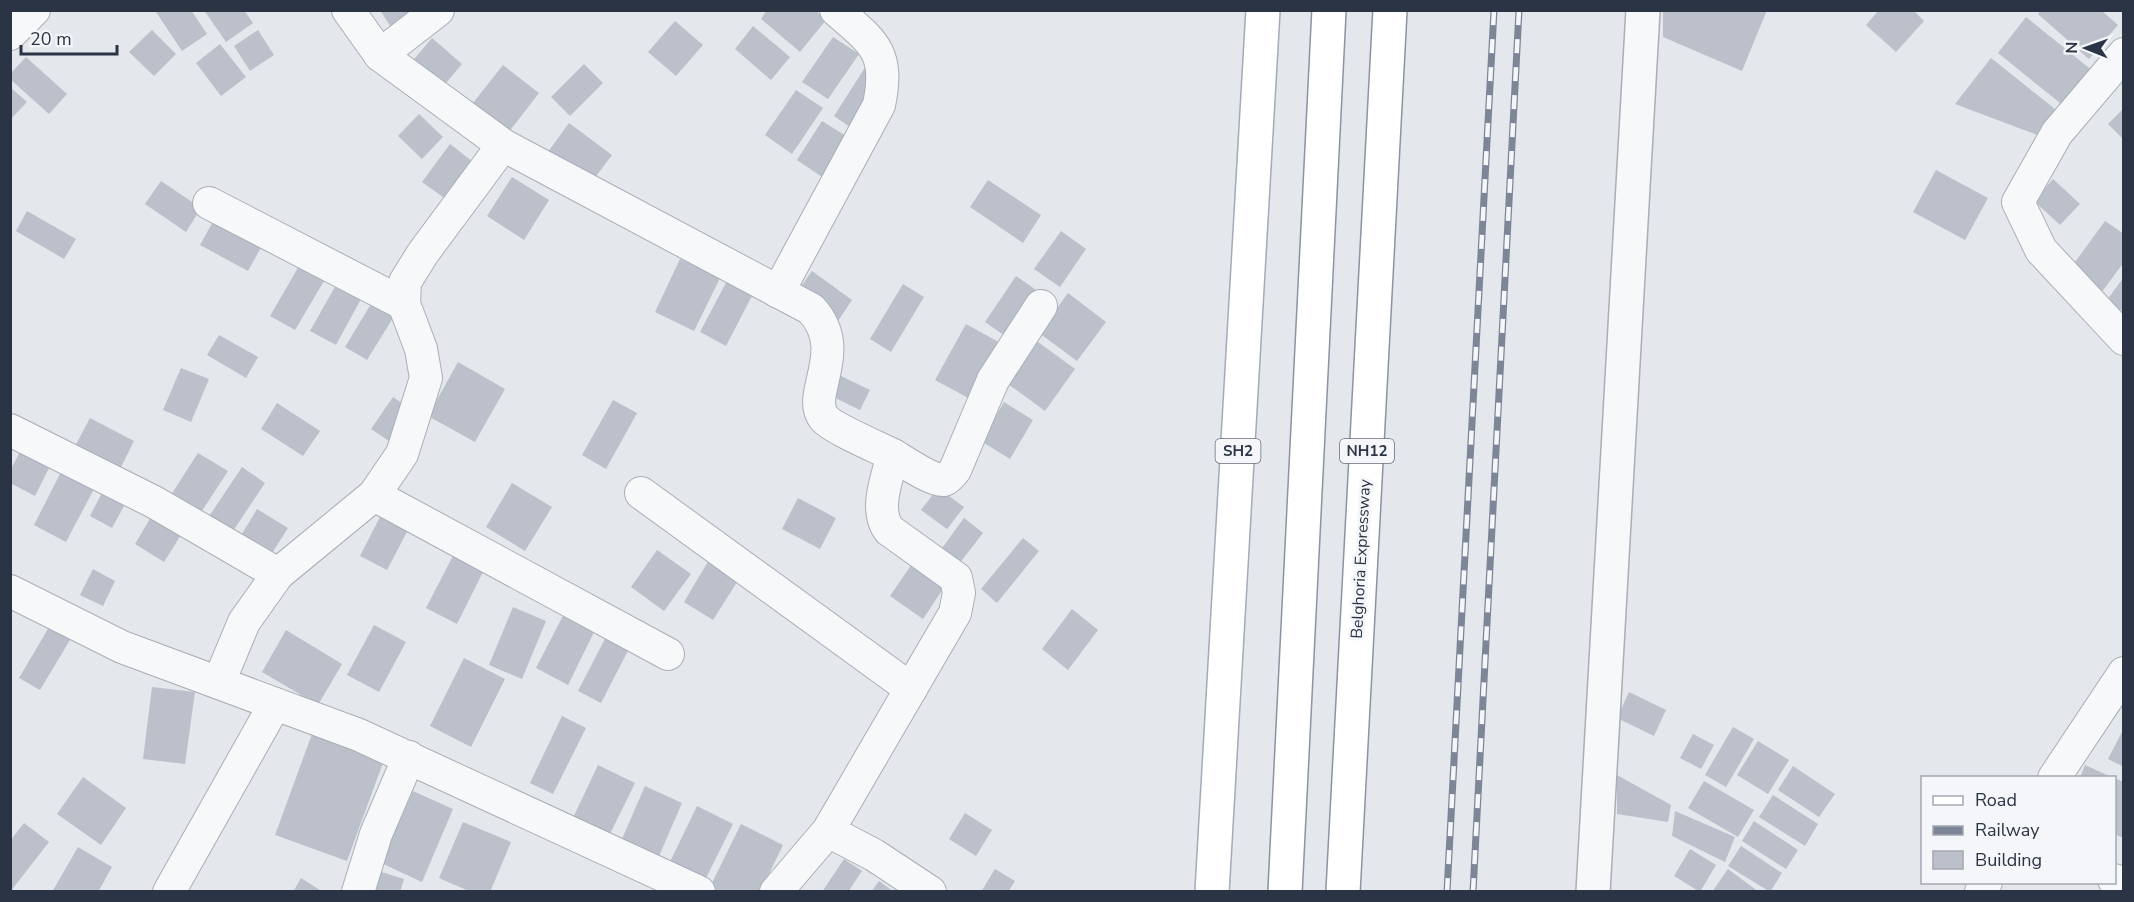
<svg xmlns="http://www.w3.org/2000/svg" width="2134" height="902" font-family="'Nunito Sans',sans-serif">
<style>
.building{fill:#bbc0ca}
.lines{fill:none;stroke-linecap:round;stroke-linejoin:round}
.minor-casing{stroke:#a9aeb7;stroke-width:34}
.tertiary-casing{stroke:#a9aeb7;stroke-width:36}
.primary-casing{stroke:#a3abb8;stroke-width:36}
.motorway-casing{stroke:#8b94a3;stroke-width:36}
.minor{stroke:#f7f8fa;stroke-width:32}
.tertiary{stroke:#f7f8fa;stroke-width:33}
.primary{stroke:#fff;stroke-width:33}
.motorway{stroke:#fff;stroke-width:33}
.rail-casing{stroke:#7d8696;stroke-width:7}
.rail{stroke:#f4f6f9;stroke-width:4.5;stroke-dasharray:14;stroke-linecap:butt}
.labels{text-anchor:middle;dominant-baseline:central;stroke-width:6;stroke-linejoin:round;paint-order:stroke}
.shield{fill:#f4f6f9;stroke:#676e7b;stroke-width:1.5}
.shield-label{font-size:15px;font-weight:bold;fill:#2b3445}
.street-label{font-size:16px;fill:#2b3445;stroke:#f4f6f9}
</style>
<rect width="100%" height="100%" fill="#e4e7ec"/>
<g class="building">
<path d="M 158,10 L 191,10 L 207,34 L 182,51 L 156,12 Z"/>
<path d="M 204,10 L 244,10 L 253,23 L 226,42 Z"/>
<path d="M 380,10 L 428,10 L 394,32 Z"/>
<path d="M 767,10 L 815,10 L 826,20 L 800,52 L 761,19 Z"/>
<path d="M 1663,10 L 1767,10 L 1742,71 L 1663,37 Z"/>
<path d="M 1879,10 L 1913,10 L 1924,21 L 1896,52 L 1866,25 Z"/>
<path d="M 2041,10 L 2101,10 L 2118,25 L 2089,59 L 2038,14 Z"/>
<path d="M 2026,17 L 2094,72 L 2065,107 L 1998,53 Z"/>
<path d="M 675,21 L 703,45 L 676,76 L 648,52 Z"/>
<path d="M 753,26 L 790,57 L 771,80 L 735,49 Z"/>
<path d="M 152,30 L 176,54 L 154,76 L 129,52 Z"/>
<path d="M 258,30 L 274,55 L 250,71 L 234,46 Z"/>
<path d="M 833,37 L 859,54 L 828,99 L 802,82 Z"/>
<path d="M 432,38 L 462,64 L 440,90 L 410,64 Z"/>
<path d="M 220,44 L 246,77 L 221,96 L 196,63 Z"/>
<path d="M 26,57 L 67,94 L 49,114 L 10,79 L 10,74 Z"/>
<path d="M 1991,58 L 2055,109 L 2037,135 L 1955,104 Z"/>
<path d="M 584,64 L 603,83 L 570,116 L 551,97 Z"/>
<path d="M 503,65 L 539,93 L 505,137 L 469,108 Z"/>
<path d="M 866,66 L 880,84 L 857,132 L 834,116 Z"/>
<path d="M 10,87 L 27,102 L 10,120 Z"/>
<path d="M 796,90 L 823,108 L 792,154 L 765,135 Z"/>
<path d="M 2124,108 L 2124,140 L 2108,124 Z"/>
<path d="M 419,114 L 443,137 L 422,159 L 398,136 Z"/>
<path d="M 822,121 L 851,139 L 825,179 L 797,160 Z"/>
<path d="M 569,123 L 612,155 L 590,184 L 548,152 Z"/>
<path d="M 450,144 L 477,165 L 450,202 L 422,182 Z"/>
<path d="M 1936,170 L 1988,198 L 1965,240 L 1913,212 Z"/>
<path d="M 512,177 L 549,200 L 524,240 L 487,216 Z"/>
<path d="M 2053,179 L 2080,204 L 2060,225 L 2034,201 Z"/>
<path d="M 988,180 L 1041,215 L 1023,243 L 970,207 Z"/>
<path d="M 161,181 L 201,208 L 186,232 L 145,204 Z"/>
<path d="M 27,211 L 76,239 L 64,259 L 16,231 Z"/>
<path d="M 215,218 L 263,244 L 248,271 L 200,245 Z"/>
<path d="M 2105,221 L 2124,234 L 2124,262 L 2101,293 L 2070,269 Z"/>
<path d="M 1061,231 L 1086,249 L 1060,287 L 1034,269 Z"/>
<path d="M 680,259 L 720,278 L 694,331 L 655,312 Z"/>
<path d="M 299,266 L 324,281 L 295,330 L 270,316 Z"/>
<path d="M 812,271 L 852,300 L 838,321 L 797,292 Z"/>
<path d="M 1016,276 L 1039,292 L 1008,338 L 985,322 Z"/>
<path d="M 2124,277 L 2124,312 L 2107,300 Z"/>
<path d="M 728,279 L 754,292 L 726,346 L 700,332 Z"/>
<path d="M 903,284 L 924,297 L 891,352 L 870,339 Z"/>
<path d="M 336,285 L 361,299 L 336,345 L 310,331 Z"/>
<path d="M 1068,293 L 1106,322 L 1077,361 L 1039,333 Z"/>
<path d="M 374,299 L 396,313 L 367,360 L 345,347 Z"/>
<path d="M 966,324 L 1004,345 L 974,401 L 935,380 Z"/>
<path d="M 219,335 L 258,357 L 246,378 L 207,355 Z"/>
<path d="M 1038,342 L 1075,369 L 1045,411 L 1008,384 Z"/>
<path d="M 458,362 L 505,389 L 475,442 L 428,416 Z"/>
<path d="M 181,368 L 209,379 L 191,422 L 163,410 Z"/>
<path d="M 841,376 L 870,390 L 860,410 L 831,396 Z"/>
<path d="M 393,397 L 413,411 L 392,443 L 371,429 Z"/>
<path d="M 613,400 L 637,413 L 606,469 L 582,455 Z"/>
<path d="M 1004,402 L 1033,420 L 1010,459 L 981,441 Z"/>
<path d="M 277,403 L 320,431 L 303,456 L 261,429 Z"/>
<path d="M 90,418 L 134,441 L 118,473 L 73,450 Z"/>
<path d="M 23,446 L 52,462 L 35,496 L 10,483 L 10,471 Z"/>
<path d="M 198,453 L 228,471 L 200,514 L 171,495 Z"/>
<path d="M 242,467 L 265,483 L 229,537 L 206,521 Z"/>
<path d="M 62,470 L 95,487 L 66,542 L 34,525 Z"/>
<path d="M 107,483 L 130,495 L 112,528 L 90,516 Z"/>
<path d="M 512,483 L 552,507 L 525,551 L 486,527 Z"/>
<path d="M 938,488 L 964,507 L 947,529 L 921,510 Z"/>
<path d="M 798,498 L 836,518 L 820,549 L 782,529 Z"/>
<path d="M 257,509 L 288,528 L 267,561 L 237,542 Z"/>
<path d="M 154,512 L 184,530 L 164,562 L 135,544 Z"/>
<path d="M 382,513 L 409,528 L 387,570 L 360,556 Z"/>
<path d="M 964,518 L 983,533 L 955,569 L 937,555 Z"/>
<path d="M 1023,538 L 1039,551 L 997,603 L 981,589 Z"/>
<path d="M 458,546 L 488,562 L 457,624 L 426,608 Z"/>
<path d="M 657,550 L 691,574 L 664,611 L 631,587 Z"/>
<path d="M 916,558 L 949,580 L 923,619 L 890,596 Z"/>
<path d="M 709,560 L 739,579 L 713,620 L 684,602 Z"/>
<path d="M 93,569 L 115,581 L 103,606 L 80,595 Z"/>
<path d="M 513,607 L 546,621 L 522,679 L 489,665 Z"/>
<path d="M 1072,609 L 1098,630 L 1068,670 L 1042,649 Z"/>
<path d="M 566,610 L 597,626 L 568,685 L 536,668 Z"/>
<path d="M 52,622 L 73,635 L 40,690 L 19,678 Z"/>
<path d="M 374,625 L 406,642 L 379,692 L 347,675 Z"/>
<path d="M 286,630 L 342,664 L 318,705 L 262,672 Z"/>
<path d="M 609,631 L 632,643 L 601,703 L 578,691 Z"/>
<path d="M 464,658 L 505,679 L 471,747 L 430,726 Z"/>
<path d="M 152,687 L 195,692 L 185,764 L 143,759 Z"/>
<path d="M 1629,692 L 1666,710 L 1654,736 L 1617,718 Z"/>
<path d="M 562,716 L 586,728 L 553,794 L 530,783 Z"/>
<path d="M 1733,727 L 1754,739 L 1726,787 L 1705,775 Z"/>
<path d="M 2124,728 L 2124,767 L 2108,759 Z"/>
<path d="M 312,734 L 384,760 L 347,861 L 275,835 Z"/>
<path d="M 1693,734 L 1714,745 L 1701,769 L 1680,758 Z"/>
<path d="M 1758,741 L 1789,760 L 1768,794 L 1737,775 Z"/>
<path d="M 598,765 L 635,783 L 608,838 L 572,820 Z"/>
<path d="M 2085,765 L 2114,778 L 2080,778 Z"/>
<path d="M 1793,766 L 1835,794 L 1819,817 L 1778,790 Z"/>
<path d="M 1617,775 L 1671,805 L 1668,822 L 1617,814 Z"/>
<path d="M 83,777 L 126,808 L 101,845 L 57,814 Z"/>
<path d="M 2114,778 L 2124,782 L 2124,838 L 2114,834 Z"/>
<path d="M 1704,781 L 1754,810 L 1738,837 L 1688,808 Z"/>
<path d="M 645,786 L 682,803 L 659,856 L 622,839 Z"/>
<path d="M 413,791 L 453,809 L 422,882 L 381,863 Z"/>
<path d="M 1773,795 L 1818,824 L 1805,846 L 1759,817 Z"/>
<path d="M 697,806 L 733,824 L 703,884 L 668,866 Z"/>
<path d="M 1675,811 L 1735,837 L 1725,862 L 1672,836 Z"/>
<path d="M 965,813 L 992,830 L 976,856 L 949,839 Z"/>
<path d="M 1754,821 L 1798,850 L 1786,869 L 1742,841 Z"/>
<path d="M 463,822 L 511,842 L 490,892 L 471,892 L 439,878 Z"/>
<path d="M 24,823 L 49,842 L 10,892 L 10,841 Z"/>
<path d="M 741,824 L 783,845 L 760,892 L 718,892 L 710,887 Z"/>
<path d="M 1741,846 L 1782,873 L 1770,892 L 1728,866 Z"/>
<path d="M 78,847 L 112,867 L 98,892 L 52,892 Z"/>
<path d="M 1690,849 L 1716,865 L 1700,892 L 1674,876 Z"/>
<path d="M 844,859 L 862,871 L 848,892 L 822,892 Z"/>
<path d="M 995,869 L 1015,881 L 1008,892 L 981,892 Z"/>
<path d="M 1728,869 L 1759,892 L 1712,892 Z"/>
<path d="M 378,871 L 404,879 L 400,892 L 371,892 Z"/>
<path d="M 301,878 L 323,892 L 293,892 Z"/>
<path d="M 879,881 L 894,892 L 871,892 Z"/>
</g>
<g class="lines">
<g class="minor-casing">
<g id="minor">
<path d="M 348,10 L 380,55"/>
<path d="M 10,34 L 34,10"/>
<path d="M 2124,54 L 2057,133 L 2018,202 L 2041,250 L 2124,339"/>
<path d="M 503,145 L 811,309 C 850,351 805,394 824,418 C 832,428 879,448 893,455 C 887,478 874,510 889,530 L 956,578 L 959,593 L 955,613 L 828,831 L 776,892"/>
<path d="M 209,203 L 404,304"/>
<path d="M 778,292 L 879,105 C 890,52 874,43 836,10"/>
<path d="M 10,430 L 154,502 L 278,574"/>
<path d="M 893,455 C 903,461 934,482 944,480 C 949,478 952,473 955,470 L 993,380 L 1041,306"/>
<path d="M 641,493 L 911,689"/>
<path d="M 374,495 L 668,654"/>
<path d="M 10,591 L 122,647 L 359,735 L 699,892"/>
<path d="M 219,682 L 244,622 L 278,574 L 374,495 L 402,454 L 426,378 L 421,349 L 404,304 L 405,282 L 423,253 L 503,145 L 380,55 L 438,10"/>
<path d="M 2054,778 L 2124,673"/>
<path d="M 828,831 L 874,855 L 930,892"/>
<path d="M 2114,880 L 2124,883"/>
<path d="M 169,892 L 275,704"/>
<path d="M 358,892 L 376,834 L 409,757"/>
<path d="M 1981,892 L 1986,882"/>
</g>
</g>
<g class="tertiary-casing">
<path id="tertiary" d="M 1593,892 L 1643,10"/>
</g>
<g class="primary-casing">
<path id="primary" d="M 1212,892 L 1263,10"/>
</g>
<g class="motorway-casing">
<g id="motorway">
<path d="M 1285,892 L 1329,10"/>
<path d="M 1343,892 L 1390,10"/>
</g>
</g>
<use href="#minor" class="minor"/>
<use href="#tertiary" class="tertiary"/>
<use href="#primary" class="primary"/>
<use href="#motorway" class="motorway"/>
<g class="rail-casing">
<g id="rail">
<path d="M 1447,892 L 1494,10"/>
<path d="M 1473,892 L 1519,10"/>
</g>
</g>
<use href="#rail" class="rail"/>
</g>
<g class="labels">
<g class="shield">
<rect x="1215.5" y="439" width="45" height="24" rx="4.5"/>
<rect x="1340" y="439" width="54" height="24" rx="4.5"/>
</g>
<g class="shield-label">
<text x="1238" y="451">SH2</text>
<text x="1367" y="451">NH12</text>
</g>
<g class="street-label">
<text transform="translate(1361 559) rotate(-87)">Belghoria Expressway</text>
</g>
</g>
<rect width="2134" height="902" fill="none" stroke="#2b3445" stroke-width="24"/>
<rect x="1921" y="776" width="195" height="108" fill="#f4f6f9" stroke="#a4a8b1" stroke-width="1.5"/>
<rect x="1933" y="796" width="30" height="9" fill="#ffffff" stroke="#a4a8b1" stroke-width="1.5"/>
<text x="1975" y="806" font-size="18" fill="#2b3445">Road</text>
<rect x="1933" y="826" width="30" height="9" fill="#7d8696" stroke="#a4a8b1" stroke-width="1.5"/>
<text x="1975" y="836" font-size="18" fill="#2b3445">Railway</text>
<rect x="1933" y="851" width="30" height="18" fill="#bbc0ca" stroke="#a4a8b1" stroke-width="1.5"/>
<text x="1975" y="866" font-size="18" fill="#2b3445">Building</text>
<g transform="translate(2086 48) rotate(271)" stroke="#f4f6f9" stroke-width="4.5" paint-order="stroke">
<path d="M0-4.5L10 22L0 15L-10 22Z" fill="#2b3445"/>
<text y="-9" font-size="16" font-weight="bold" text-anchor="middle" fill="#2b3445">N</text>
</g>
<path d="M21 45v9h96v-9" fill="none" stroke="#2b3445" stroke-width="3"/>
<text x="30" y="45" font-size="18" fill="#2b3445" stroke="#f4f6f9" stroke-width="4.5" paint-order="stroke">20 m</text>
</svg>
